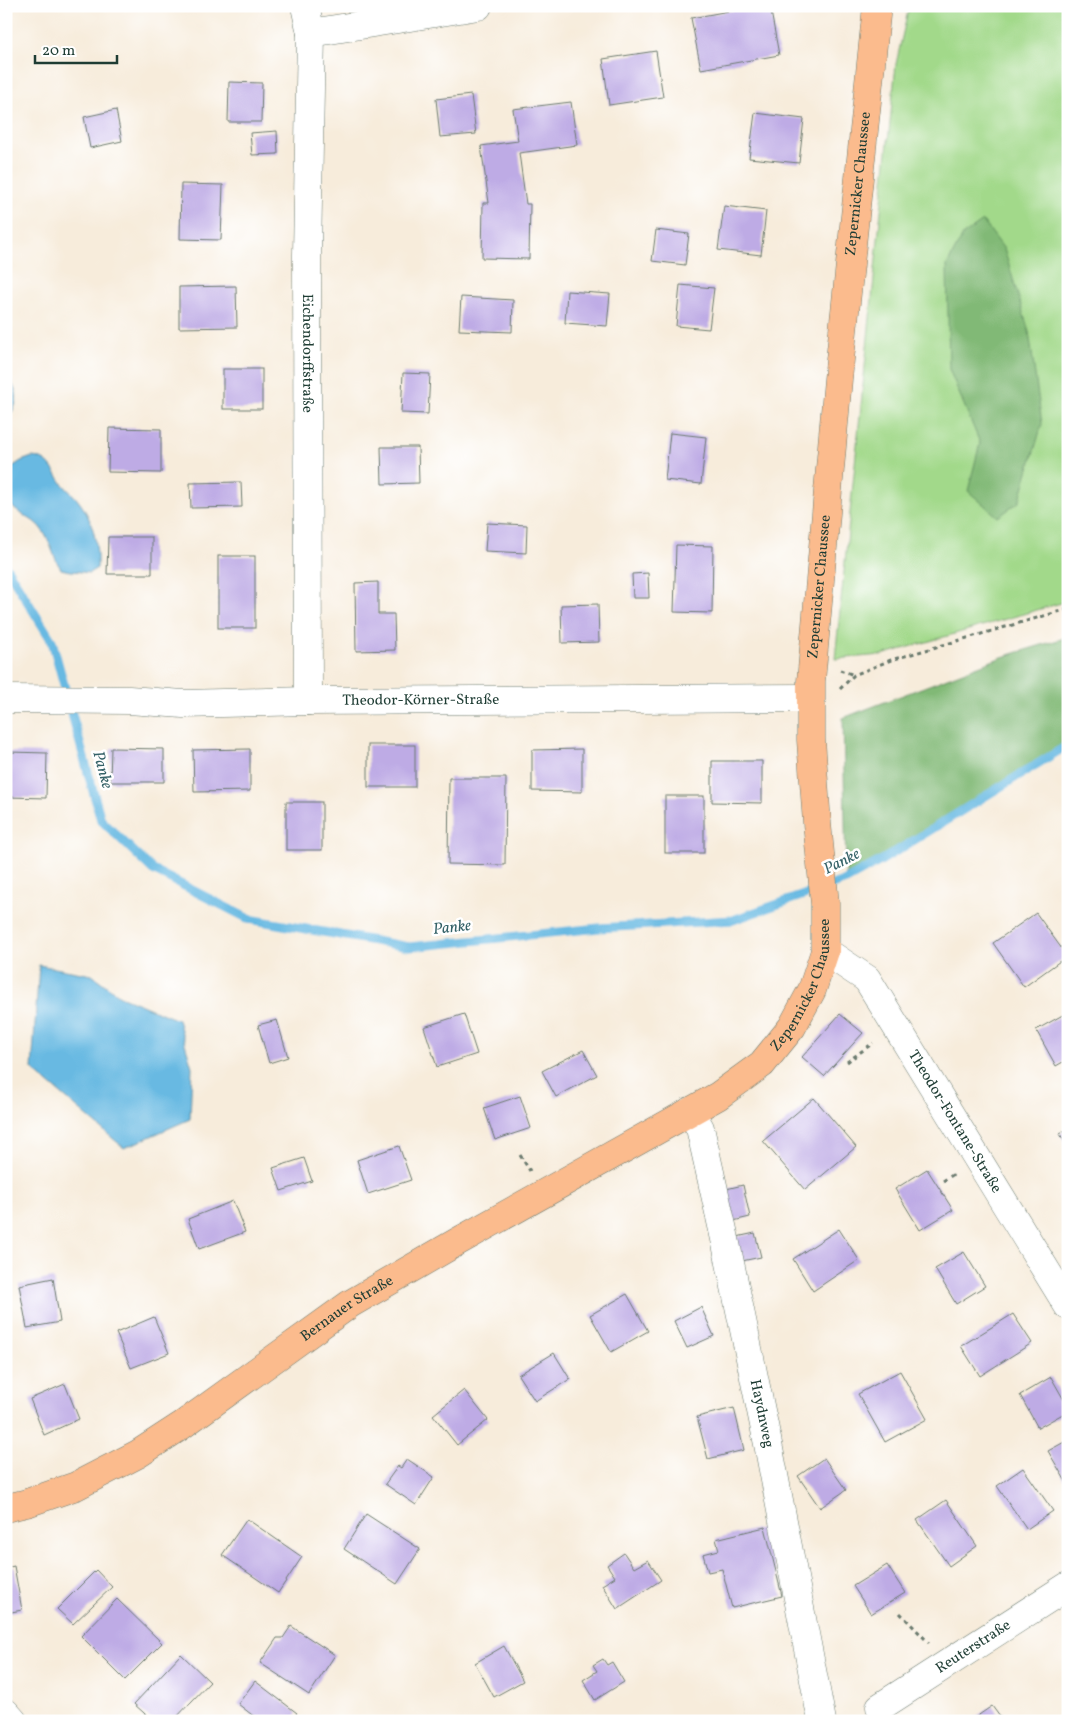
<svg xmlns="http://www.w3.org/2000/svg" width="1074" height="1727" font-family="Vollkorn,serif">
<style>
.green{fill:#a2d98a;stroke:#608b5f}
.forest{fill:#81b976;stroke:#507b55}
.water{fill:#67b9e2;stroke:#437b8b}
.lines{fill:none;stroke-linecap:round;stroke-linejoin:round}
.stream{stroke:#67b9e2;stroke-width:9}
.building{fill:#beabe5}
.minor-casing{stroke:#6b7a6e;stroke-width:29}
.major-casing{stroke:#6b7a6e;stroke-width:29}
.path{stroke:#6b7a6e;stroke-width:3;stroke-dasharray:4 4;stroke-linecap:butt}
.minor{stroke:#fff;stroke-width:28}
.major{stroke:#fbbb8d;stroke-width:28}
.labels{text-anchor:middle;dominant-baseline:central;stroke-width:5;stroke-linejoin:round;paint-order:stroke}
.street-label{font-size:15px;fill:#1f3d34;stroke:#fff}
.water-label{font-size:16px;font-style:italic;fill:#356268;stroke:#fff}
</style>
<rect width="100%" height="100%" fill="#fff"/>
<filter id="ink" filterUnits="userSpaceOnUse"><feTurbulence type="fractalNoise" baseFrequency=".02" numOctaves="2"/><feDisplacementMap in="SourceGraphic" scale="10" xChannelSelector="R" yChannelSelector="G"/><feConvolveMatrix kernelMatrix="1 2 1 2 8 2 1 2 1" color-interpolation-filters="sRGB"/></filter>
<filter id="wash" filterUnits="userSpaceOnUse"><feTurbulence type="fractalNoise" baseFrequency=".0096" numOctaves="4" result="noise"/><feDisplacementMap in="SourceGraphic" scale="20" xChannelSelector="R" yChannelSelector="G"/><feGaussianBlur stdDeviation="1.12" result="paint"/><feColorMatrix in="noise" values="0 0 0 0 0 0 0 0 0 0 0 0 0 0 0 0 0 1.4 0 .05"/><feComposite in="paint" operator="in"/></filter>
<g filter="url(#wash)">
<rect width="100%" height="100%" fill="#f7ecdb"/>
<path class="green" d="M 909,6 L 1068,6 L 1068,601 L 882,655 L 835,659 L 896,64 Z"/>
<g class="forest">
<path d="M 983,221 L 1004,249 L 1029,332 L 1042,424 L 1019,502 L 998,517 L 968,491 L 980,443 L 949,369 L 947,265 L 963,235 Z"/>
<path d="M 1068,637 L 1068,745 L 846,880 L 843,718 L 1002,657 Z"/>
</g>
<g class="water">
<path d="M 6,374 L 8,375 C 16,391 21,399 10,415 L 6,415 Z"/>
<path d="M 32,457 C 49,458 53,470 62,483 C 67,490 75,495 80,503 C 94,522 98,545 97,568 L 89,573 C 79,571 71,572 61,569 C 53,557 51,542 42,530 C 35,520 27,518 17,511 C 3,502 9,481 12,467 L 21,461 Z"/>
<path d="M 39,965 L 92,975 L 120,996 L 178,1020 L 192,1067 L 190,1119 L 124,1148 L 32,1069 Z"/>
</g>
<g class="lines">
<path class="stream" d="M 6,567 L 52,641 L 101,820 L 153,870 L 249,919 L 409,947 L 599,928 L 733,920 L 846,880 L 882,860 L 1068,745"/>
</g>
<g id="blocks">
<g class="building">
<path d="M 756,6 L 770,6 L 779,55 L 701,69 L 691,18 Z"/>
<path d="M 656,51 L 663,97 L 609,105 L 603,59 Z"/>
<path d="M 229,82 L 262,83 L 261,122 L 228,122 Z"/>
<path d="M 471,95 L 476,134 L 440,137 L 436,99 Z"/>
<path d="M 571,102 L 577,145 L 519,153 L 526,204 L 530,204 L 529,259 L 482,258 L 483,203 L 489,203 L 481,146 L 518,141 L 513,109 Z"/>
<path d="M 116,110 L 122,141 L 90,148 L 84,117 Z"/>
<path d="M 755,113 L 804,119 L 799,163 L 749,158 Z"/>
<path d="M 277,131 L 278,154 L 252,155 L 250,133 Z"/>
<path d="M 181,184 L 223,185 L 221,240 L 180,239 Z"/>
<path d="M 724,206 L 766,211 L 761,255 L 718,250 Z"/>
<path d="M 656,230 L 689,234 L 685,265 L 652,261 Z"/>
<path d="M 680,285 L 714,288 L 709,329 L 676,326 Z"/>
<path d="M 236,286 L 237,327 L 179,328 L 179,287 Z"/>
<path d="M 567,291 L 610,294 L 607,326 L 565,323 Z"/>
<path d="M 461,297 L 513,300 L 512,332 L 459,330 Z"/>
<rect x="223" y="369" width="39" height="40"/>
<path d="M 403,373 L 430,374 L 428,414 L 401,413 Z"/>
<path d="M 109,428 L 161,429 L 161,473 L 108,472 Z"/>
<path d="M 670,433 L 706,437 L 701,484 L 665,480 Z"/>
<path d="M 381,447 L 418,447 L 419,483 L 382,484 Z"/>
<path d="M 241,482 L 242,507 L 191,508 L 190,483 Z"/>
<path d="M 487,523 L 527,525 L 526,553 L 485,551 Z"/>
<path d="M 108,537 L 152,537 L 152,574 L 107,574 Z"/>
<path d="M 676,545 L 713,546 L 712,613 L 674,612 Z"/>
<rect x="218" y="556" width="37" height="72"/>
<path d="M 648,573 L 649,598 L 633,598 L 632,574 Z"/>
<path d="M 378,582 L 378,614 L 394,614 L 395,650 L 356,651 L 355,583 Z"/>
<path d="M 598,604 L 599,642 L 562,643 L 561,605 Z"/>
<rect x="368" y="745" width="47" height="42"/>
<path d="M 111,748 L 164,749 L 164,782 L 110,782 Z"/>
<path d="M 250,749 L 250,791 L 194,792 L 193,750 Z"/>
<path d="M 582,749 L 582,792 L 532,791 L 532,750 Z"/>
<path d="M 9,752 L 47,753 L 46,798 L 8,797 Z"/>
<path d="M 712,761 L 762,761 L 762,803 L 712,802 Z"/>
<path d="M 449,778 L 506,778 L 505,865 L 448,864 Z"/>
<rect x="665" y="796" width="39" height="57"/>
<rect x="286" y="802" width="36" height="48"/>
<path d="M 1036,913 L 1067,956 L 1024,987 L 993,943 Z"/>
<path d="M 1068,1012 L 1068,1059 L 1056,1066 L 1036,1030 Z"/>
<path d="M 464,1014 L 477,1054 L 437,1067 L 424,1027 Z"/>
<path d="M 840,1014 L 863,1033 L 824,1076 L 802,1057 Z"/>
<path d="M 277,1020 L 288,1057 L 269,1063 L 258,1025 Z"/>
<path d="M 583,1050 L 597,1075 L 556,1097 L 542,1071 Z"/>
<path d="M 520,1096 L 531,1128 L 495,1140 L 484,1108 Z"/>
<path d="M 814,1098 L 856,1147 L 805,1190 L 763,1141 Z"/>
<path d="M 1068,1129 L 1068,1147 L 1060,1134 Z"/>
<path d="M 399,1146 L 411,1180 L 368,1194 L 357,1160 Z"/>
<path d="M 304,1158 L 312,1181 L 281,1191 L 273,1168 Z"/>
<path d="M 927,1169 L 953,1210 L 920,1230 L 895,1189 Z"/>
<path d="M 743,1185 L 750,1217 L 729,1222 L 722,1190 Z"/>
<path d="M 233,1201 L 245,1232 L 199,1249 L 188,1219 Z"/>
<path d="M 839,1229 L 859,1260 L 813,1291 L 793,1259 Z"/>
<path d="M 755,1233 L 761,1257 L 737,1262 L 732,1238 Z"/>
<path d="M 964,1252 L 985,1286 L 956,1304 L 935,1269 Z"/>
<path d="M 53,1278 L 60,1322 L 27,1328 L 19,1285 Z"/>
<path d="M 627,1294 L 648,1331 L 611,1352 L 590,1315 Z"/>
<path d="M 701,1307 L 714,1336 L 687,1348 L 674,1321 Z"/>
<path d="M 1013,1314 L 1032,1343 L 980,1376 L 961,1346 Z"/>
<path d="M 154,1317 L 169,1353 L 131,1368 L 116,1333 Z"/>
<path d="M 554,1353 L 570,1379 L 535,1401 L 518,1375 Z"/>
<path d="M 900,1371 L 927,1419 L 885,1442 L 858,1394 Z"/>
<path d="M 1051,1377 L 1068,1407 L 1068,1411 L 1038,1428 L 1020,1395 Z"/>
<path d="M 65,1384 L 79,1419 L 44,1435 L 30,1399 Z"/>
<path d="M 464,1390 L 488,1420 L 457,1445 L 433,1415 Z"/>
<path d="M 734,1408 L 744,1450 L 708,1459 L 697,1417 Z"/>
<path d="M 1068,1440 L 1068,1485 L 1048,1451 Z"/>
<path d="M 824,1458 L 846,1490 L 820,1508 L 798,1476 Z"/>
<path d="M 407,1459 L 434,1477 L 416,1505 L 385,1484 L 398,1466 L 401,1468 Z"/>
<path d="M 1023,1468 L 1053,1511 L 1027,1529 L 997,1486 Z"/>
<path d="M 946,1500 L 977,1546 L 949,1566 L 917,1520 Z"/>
<path d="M 366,1514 L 420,1549 L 397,1584 L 344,1549 Z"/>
<path d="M 247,1519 L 302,1557 L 278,1593 L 222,1555 Z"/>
<path d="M 765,1527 L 782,1596 L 732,1608 L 722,1569 L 708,1572 L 703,1554 L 719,1550 L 716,1539 Z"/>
<path d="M 624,1553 L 634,1568 L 648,1560 L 661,1580 L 617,1609 L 602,1585 L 615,1577 L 607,1565 Z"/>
<path d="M 887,1565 L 905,1593 L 871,1614 L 853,1586 Z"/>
<path d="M 14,1566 L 22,1610 L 6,1613 L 6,1568 Z"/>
<path d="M 96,1570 L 112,1587 L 73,1624 L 57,1609 Z"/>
<path d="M 117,1599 L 162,1643 L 125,1680 L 81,1636 Z"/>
<path d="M 291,1626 L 335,1655 L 309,1695 L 260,1663 L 277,1638 L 283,1638 Z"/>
<path d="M 504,1646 L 523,1681 L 494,1697 L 475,1663 Z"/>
<path d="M 181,1654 L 210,1682 L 173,1721 L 153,1721 L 134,1704 Z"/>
<path d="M 603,1659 L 607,1665 L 612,1662 L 624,1682 L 595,1700 L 583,1680 L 597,1671 L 593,1665 Z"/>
<path d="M 255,1681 L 297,1713 L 291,1721 L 260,1721 L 238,1704 Z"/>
<path d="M 992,1706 L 1003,1721 L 970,1721 Z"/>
</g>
</g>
</g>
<g filter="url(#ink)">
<use href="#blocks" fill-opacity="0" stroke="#6b7a6e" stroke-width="1"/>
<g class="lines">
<g class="minor-casing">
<g id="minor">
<path id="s1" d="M 305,6 L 311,33 L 307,255 L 308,701"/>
<path d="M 311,33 L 478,6"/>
<path id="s2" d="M 6,699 L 129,700 L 183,704 L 308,701 L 810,698"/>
<path id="s3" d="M 825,951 L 867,979 L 1068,1306"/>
<path id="s4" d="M 690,1111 L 700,1128 L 725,1239 L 768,1444 L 822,1721"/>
<path id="s5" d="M 880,1707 L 1068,1586"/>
<path d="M 6,1713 L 13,1721"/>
</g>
</g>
<g class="major-casing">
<g id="major">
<path id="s6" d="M 6,1508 L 27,1503 L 76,1486 L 138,1454 L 181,1426 L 350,1304 L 457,1242 L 718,1096 L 762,1064 L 792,1027 L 812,990 L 825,951 L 825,904 L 817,823 L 811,740 L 811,681 L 838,379 L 877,6"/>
</g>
</g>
<g class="path">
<path d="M 840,670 L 854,675"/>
<path d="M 840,689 L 854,675 L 891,660 L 1068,609"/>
<path d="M 847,1062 L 873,1043"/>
<path d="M 520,1155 L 530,1171"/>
<path d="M 943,1181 L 954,1174"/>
<path d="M 900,1613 L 929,1643"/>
</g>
<use href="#minor" class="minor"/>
<use href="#major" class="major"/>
</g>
</g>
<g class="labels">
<g class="street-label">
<text stroke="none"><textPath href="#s6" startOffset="1781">Zepernicker Chaussee</textPath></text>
<text stroke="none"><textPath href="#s1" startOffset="348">Eichendorffstraße</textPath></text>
<text stroke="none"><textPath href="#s6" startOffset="1376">Zepernicker Chaussee</textPath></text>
<text stroke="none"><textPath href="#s2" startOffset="415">Theodor-Körner-Straße</textPath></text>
<text stroke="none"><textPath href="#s6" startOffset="971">Zepernicker Chaussee</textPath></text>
<text stroke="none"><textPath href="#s3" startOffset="218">Theodor-Fontane-Straße</textPath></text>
<text stroke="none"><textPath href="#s6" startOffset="398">Bernauer Straße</textPath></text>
<text stroke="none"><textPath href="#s4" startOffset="312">Haydnweg</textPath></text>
<text stroke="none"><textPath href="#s5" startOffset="111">Reuterstraße</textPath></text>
</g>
<g class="water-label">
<text transform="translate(102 770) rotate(75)">Panke</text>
<text transform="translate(842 862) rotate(-27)">Panke</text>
<text transform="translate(452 928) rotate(-6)">Panke</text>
</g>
</g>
<rect width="1074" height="1727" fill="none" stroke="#fff" stroke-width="25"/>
<path d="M35 55v8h82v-8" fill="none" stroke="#1f3d34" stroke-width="2.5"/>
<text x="42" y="55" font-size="15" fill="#1f3d34" stroke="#ffffff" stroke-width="4" paint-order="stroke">20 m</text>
</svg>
